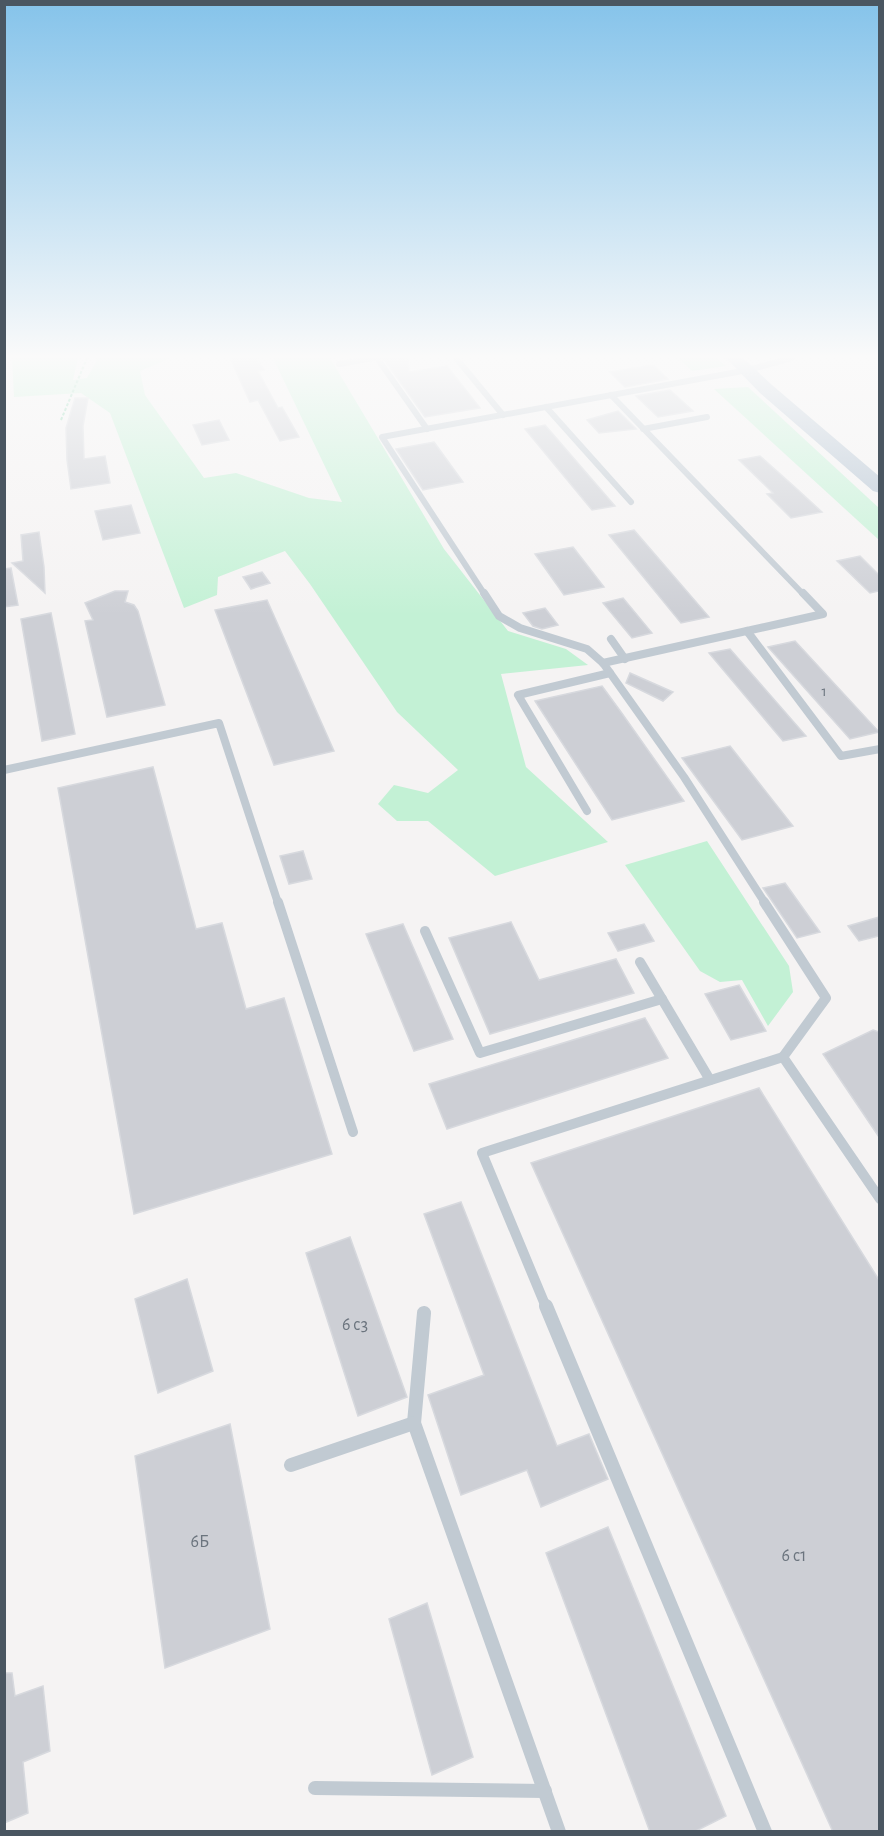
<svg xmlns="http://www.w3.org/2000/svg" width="884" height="1836" font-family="'Alegreya Sans',sans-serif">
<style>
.green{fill:#c3f1d5}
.building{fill:#cdcfd5;stroke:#d7d9de;stroke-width:1.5}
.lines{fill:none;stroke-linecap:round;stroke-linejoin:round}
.path{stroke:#7ad0a6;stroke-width:2;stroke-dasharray:3 2;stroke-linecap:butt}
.lane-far3{stroke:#c1cad2;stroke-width:6}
.lane-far2{stroke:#c1cad2;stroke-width:8}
.lane-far1{stroke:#c1cad2;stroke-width:10}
.lane{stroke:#c1cad2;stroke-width:14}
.primary{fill:#b3c2d1;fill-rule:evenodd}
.labels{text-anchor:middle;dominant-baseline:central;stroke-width:5;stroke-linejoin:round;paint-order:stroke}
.number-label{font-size:15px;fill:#6b747e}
.near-number-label{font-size:18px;fill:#6b747e}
</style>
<rect width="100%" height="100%" fill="#f5f3f3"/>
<g class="green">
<path d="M 12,358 L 78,358 L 73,380 L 87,378 L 98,358 L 171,358 L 140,371 L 145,395 L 204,478 L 236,473 L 309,498 L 342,502 L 273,358 L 330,358 L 444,549 L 508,631 L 566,649 L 588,665 L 501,674 L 526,767 L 608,842 L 495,876 L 428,821 L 397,821 L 378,804 L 394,785 L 428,793 L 458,770 L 397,712 L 310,584 L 285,551 L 218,577 L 217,595 L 184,608 L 110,413 L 81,393 L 14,397 Z"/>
<path d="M 678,358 L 716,358 L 726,366 L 692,371 Z"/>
<path d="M 748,387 L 879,508 L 879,540 L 714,389 Z"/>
<path d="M 707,841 L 789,966 L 793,992 L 768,1026 L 742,980 L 720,982 L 700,971 L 625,865 Z"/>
</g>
<g class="building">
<path d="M 230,358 L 257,358 L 264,370 L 258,371 L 278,408 L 282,407 L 299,437 L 280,441 L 258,400 L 250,402 Z"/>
<path d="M 383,358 L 408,358 L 409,372 L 447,366 L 480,408 L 425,417 Z"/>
<path d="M 653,365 L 668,379 L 625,387 L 610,372 Z"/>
<path d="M 670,390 L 693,411 L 658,417 L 636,396 Z"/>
<path d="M 75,398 L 88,398 L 83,426 L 84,459 L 105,456 L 110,483 L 71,489 L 67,460 L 66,428 Z"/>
<path d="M 618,411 L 636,429 L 599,433 L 587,420 Z"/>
<path d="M 219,420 L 229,440 L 202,445 L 193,425 Z"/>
<path d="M 545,425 L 615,506 L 592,510 L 525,429 Z"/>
<path d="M 434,442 L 463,482 L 423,490 L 396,449 Z"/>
<path d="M 760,456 L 797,489 L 822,512 L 791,518 L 767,494 L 773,493 L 739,460 Z"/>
<path d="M 131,505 L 140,533 L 103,540 L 95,511 Z"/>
<path d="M 634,530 L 709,617 L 681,623 L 609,535 Z"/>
<path d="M 39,532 L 44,567 L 45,593 L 12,563 L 23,561 L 21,535 Z"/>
<path d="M 573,547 L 604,587 L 564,595 L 535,554 Z"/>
<path d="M 860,556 L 879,575 L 879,591 L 870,593 L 837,561 Z"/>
<path d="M 11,568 L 18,605 L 4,607 L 4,569 Z"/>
<path d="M 262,572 L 270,583 L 251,589 L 243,577 Z"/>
<path d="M 115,591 L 128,591 L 125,602 L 134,605 L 138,611 L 165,705 L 107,717 L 85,621 L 93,620 L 85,603 Z"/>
<path d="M 623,598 L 652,633 L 632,638 L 603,603 Z"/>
<path d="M 267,600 L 334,751 L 274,765 L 215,610 Z"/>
<path d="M 545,608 L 558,625 L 542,629 L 533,626 L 523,613 Z"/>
<path d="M 51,613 L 75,734 L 42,741 L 21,619 Z"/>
<path d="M 795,641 L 879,732 L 850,739 L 768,647 Z"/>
<path d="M 730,649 L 806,736 L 783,741 L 709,653 Z"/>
<path d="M 630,673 L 673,692 L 663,701 L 626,683 Z"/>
<path d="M 602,686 L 621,712 L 684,801 L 612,820 L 535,701 Z"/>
<path d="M 730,746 L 793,826 L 742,840 L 682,758 Z"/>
<path d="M 153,767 L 196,929 L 222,923 L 246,1009 L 284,998 L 332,1154 L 134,1214 L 58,788 Z"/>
<path d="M 303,851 L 312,879 L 289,884 L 280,856 Z"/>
<path d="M 785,883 L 820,932 L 797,938 L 763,888 Z"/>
<path d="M 879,917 L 879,936 L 859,941 L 848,926 Z"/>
<path d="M 511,922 L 539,980 L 616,959 L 634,993 L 490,1034 L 449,938 Z"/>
<path d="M 403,924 L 453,1039 L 414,1051 L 366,934 Z"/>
<path d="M 644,924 L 654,941 L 618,951 L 608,933 Z"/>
<path d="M 739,985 L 766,1031 L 731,1040 L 705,994 Z"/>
<path d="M 645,1018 L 668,1058 L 447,1129 L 429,1084 Z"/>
<path d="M 873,1030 L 879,1032 L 879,1137 L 823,1054 Z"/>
<path d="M 759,1088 L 879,1280 L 879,1832 L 833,1832 L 531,1163 Z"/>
<path d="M 461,1202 L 557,1446 L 589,1434 L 608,1479 L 541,1507 L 527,1470 L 461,1495 L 428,1395 L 484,1375 L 424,1214 Z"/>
<path d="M 350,1237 L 407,1397 L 358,1416 L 306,1253 Z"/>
<path d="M 187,1279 L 213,1371 L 158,1393 L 135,1299 Z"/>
<path d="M 230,1424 L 270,1629 L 165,1668 L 135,1456 Z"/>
<path d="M 608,1527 L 726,1816 L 694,1832 L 650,1832 L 546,1553 Z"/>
<path d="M 427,1603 L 473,1757 L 432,1775 L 389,1619 Z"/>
<path d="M 4,1673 L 12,1673 L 15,1696 L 43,1686 L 50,1751 L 23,1762 L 28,1813 L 4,1823 Z"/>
</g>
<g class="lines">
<path class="path" d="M 61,420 L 87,358"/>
<g class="lane-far3">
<path d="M 377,358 L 427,429"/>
<path d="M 456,358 L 503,415"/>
<path d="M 339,364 L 374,358"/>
<path d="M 611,395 L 804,595"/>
<path d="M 546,407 L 631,502"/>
<path d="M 643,429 L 707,417"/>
<path d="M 485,595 L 382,437 L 748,370 L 792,358"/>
</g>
<g class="lane-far2">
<path d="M 484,593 L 499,616 L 520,628 L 587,649 L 603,663 L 684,777 L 765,903"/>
<path d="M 747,631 L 841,756 L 880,749"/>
<path d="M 611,639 L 625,659"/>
<path d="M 603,663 L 823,614 L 803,593"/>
<path d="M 4,770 L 219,723 L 278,903"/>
<path d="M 587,811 L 518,695 L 610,673"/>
</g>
<g class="lane-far1">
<path d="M 278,902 L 353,1132"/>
<path d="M 764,902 L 826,998 L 783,1057 L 880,1199"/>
<path d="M 425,931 L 480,1053 L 662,999"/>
<path d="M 640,962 L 710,1080"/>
<path d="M 546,1307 L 482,1153 L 783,1057"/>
</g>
<g class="lane">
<path d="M 546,1306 L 765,1832"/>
<path d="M 424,1313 L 414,1423 L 559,1832"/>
<path d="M 291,1465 L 414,1423"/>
<path d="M 315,1788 L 545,1791"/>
</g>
<path class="primary" d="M 726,358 L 743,358 L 772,385 L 880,477 L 880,493 L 873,491 L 760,393 Z"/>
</g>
<linearGradient id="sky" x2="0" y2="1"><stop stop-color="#85c3ea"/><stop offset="0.58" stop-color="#fafafa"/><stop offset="1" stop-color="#fafafa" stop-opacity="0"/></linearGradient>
<rect width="884" height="615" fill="url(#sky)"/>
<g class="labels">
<g class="number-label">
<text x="824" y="691">1</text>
</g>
<g class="near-number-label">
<text x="355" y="1325">6 с3</text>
<text x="200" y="1542">6Б</text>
<text x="794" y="1556">6 с1</text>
</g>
</g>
<rect width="884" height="1836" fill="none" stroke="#4a5661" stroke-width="12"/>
</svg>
